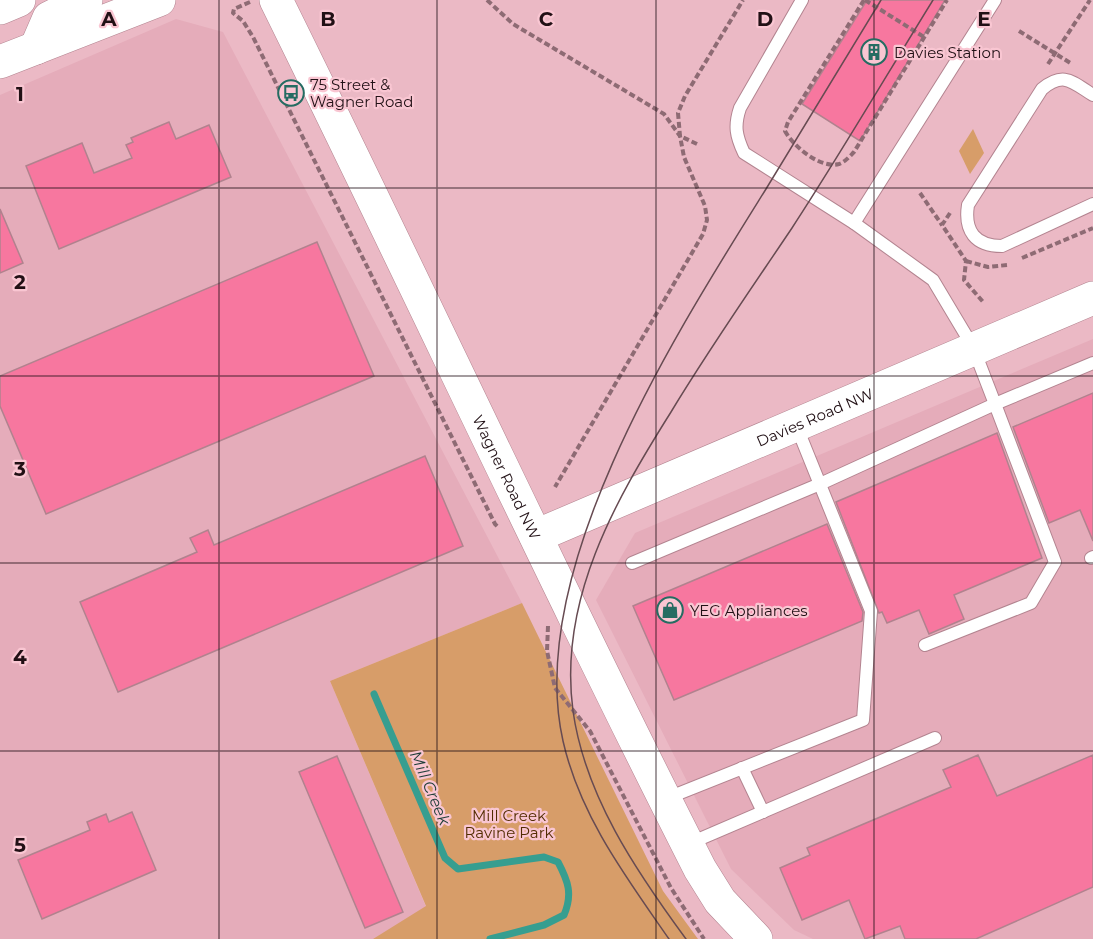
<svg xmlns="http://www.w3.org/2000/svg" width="1093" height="939" font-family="Montserrat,sans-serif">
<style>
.built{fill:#e5acba}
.green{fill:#d79d69}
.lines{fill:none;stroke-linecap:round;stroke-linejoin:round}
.stream{stroke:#369e90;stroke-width:7}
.building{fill:#f7779f;stroke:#b1828e;stroke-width:1.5}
.lane-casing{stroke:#b38490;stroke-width:14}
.secondary-casing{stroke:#b38490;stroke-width:34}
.primary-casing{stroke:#b38490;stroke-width:34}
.path{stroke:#8e6b74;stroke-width:4;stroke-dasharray:6 3;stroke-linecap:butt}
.lane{stroke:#fff;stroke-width:12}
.secondary{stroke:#fff;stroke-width:33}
.primary{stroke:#fff;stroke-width:33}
.tram{stroke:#674b52;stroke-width:1.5}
.grid{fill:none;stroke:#211015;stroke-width:1.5;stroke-opacity:0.55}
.labels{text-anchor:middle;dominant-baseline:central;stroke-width:4.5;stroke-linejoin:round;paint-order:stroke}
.poi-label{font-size:15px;fill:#211015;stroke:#f9c6d2;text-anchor:start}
.street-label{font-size:15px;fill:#211015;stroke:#f9c6d2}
.park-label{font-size:15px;fill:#522c01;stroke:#f9c6d2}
.water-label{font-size:16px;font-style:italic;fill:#1e3d38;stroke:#f9c6d2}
.grid-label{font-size:20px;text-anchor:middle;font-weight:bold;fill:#211015;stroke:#f9c6d2;stroke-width:4.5;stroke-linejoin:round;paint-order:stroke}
</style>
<rect width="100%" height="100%" fill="#ebb9c5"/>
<g class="built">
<path d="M 176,19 L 223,32 L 522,603 L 330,681 L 426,907 L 374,939 L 0,939 L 0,95 Z"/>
<path d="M 1093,339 L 1093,939 L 813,939 L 794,930 L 731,869 L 596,600 L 635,533 Z"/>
</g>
<g class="green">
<path d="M 973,129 L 984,153 L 970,174 L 959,151 Z"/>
<path d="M 522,603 L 663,891 L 698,939 L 373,939 L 426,906 L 330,681 Z"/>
</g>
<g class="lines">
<path class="stream" d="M 374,694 L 445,858 L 458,869 L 544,857 L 558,862 C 568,881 573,894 564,915 L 544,925 L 490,939"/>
</g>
<g class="building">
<path d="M 867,0 L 945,0 L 860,141 L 802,104 Z"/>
<path d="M 169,122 L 176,139 L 209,125 L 231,177 L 59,249 L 26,166 L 82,143 L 94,173 L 132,158 L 126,145 L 133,142 L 131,138 Z"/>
<path d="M 0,209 L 23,263 L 0,273 Z"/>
<path d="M 317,242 L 374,376 L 46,514 L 0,406 L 0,376 Z"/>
<path d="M 1093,393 L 1093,541 L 1080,510 L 1049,523 L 1013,427 Z"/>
<path d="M 997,433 L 1042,558 L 954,595 L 964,619 L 929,634 L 919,610 L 887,623 L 882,612 L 879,613 L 836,502 Z"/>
<path d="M 425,456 L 463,546 L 118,692 L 80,602 L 197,552 L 190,538 L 208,530 L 214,545 Z"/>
<path d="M 827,524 L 863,612 L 862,621 L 674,700 L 633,606 Z"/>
<path d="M 978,755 L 997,796 L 1093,755 L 1093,887 L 976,939 L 905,939 L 900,926 L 865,939 L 849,900 L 802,920 L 780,868 L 810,855 L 807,848 L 951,787 L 943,770 Z"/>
<path d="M 337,756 L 403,912 L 365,928 L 299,772 Z"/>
<path d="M 132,812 L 156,870 L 42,919 L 18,860 L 90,830 L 87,822 L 106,814 L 109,822 Z"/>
</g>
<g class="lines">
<g class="lane-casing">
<g id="lane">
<path d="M 802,0 L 740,108 C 734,126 736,136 744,153 L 854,223 L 933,280 L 973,347 L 995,404 L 1093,363"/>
<path d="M 1093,95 C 1072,82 1064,71 1042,89 L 968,205 C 964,231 975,246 1002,246 L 1093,204"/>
<path d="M 854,223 L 995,0"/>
<path d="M 1091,558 L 1093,557"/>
<path d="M 632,563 L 820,484 L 995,404 L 1055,562 L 1031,603 L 925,645"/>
<path d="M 742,768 L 763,812"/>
<path d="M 665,799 L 863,720 L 871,611 L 796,425"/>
<path d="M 688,844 L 935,738"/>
</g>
</g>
<g class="secondary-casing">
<g id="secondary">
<path id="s1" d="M 276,0 C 419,289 554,582 700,869 L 720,901 L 756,939"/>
<path id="s2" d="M 536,536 L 1093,298"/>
</g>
</g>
<g class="primary-casing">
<g id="primary">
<path d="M 0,8 L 19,0"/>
<path d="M 36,48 L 49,18 L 86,0"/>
<path d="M 0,62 L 159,0"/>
</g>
</g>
<g class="path">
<path d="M 487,0 L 513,24 L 664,114 L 680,136 L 684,157 L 705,206 L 707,220 L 703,234 L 555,487"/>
<path d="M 864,0 L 788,122 L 785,131 C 793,146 820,169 839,164 C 845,162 850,156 854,152 L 947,0"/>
<path d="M 865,0 L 924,37"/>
<path d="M 250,2 L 234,9 L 233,13 L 243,21 L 253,37 L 495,524 L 499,528"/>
<path d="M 1019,31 L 1072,64"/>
<path d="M 1048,64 L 1090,0"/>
<path d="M 697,144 L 680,136 L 678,113 L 685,96 L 743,0"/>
<path d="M 920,193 L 942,225"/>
<path d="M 950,213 L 942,225 L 966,261 L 964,280 L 984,303"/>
<path d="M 1022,258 L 1093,228"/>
<path d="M 966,261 L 988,267 L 1007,265"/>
<path d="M 548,626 L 547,651 L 555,688 L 590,731 L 671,888 L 704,939"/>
</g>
<use href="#lane" class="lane"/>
<use href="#secondary" class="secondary"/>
<use href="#primary" class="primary"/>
<g class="tram">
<path d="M 669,939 C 626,877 580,816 563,741 C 524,569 678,330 766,189 C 805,126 843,63 881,0"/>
<path d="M 686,939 C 636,871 585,796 573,711 C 558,600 615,501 671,412 C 709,349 751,289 792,228 C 841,153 886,76 933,0"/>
</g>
</g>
<path class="grid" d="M 219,0 L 219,939M 437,0 L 437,939M 656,0 L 656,939M 874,0 L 874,939M 0,188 L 1093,188M 0,376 L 1093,376M 0,563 L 1093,563M 0,751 L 1093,751"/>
<defs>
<g id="building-ring" transform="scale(1.35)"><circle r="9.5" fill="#f9c6d2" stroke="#256c62" stroke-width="1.5"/><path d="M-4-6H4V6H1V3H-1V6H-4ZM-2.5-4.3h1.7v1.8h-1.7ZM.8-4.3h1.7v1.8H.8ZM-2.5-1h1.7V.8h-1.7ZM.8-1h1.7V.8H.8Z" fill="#256c62"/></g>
<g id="bus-ring" transform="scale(1.35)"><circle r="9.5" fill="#f9c6d2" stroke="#256c62" stroke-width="1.5"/><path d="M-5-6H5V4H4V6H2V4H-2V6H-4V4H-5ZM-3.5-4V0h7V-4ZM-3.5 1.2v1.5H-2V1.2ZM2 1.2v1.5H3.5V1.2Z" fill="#256c62"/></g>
<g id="shop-ring" transform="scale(1.35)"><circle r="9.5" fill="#f9c6d2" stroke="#256c62" stroke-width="1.5"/><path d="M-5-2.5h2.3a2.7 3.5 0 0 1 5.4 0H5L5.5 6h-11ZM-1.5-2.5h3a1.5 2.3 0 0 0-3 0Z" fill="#256c62"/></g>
</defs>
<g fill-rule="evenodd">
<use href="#building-ring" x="874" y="52"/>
<use href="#bus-ring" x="291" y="93"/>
<use href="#shop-ring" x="670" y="610"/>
</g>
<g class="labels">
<g class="poi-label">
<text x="894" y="52">Davies Station</text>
<text x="310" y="84">75 Street &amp;<tspan x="310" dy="17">Wagner Road</tspan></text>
<text x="690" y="610">YEG Appliances</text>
</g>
<g class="street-label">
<text stroke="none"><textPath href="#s2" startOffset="303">Davies Road NW</textPath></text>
<text stroke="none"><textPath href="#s1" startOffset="530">Wagner Road NW</textPath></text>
</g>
<g class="park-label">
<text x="509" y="815">Mill Creek<tspan x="509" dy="17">Ravine Park</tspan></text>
</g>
<g class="water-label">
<text transform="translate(430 788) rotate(67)">Mill Creek</text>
</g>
</g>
<g class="grid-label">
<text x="109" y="26">A</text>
<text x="328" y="26">B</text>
<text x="546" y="26">C</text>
<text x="765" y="26">D</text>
<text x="984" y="26">E</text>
<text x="20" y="101">1</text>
<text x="20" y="289">2</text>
<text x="20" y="476">3</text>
<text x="20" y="664">4</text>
<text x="20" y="852">5</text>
</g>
</svg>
